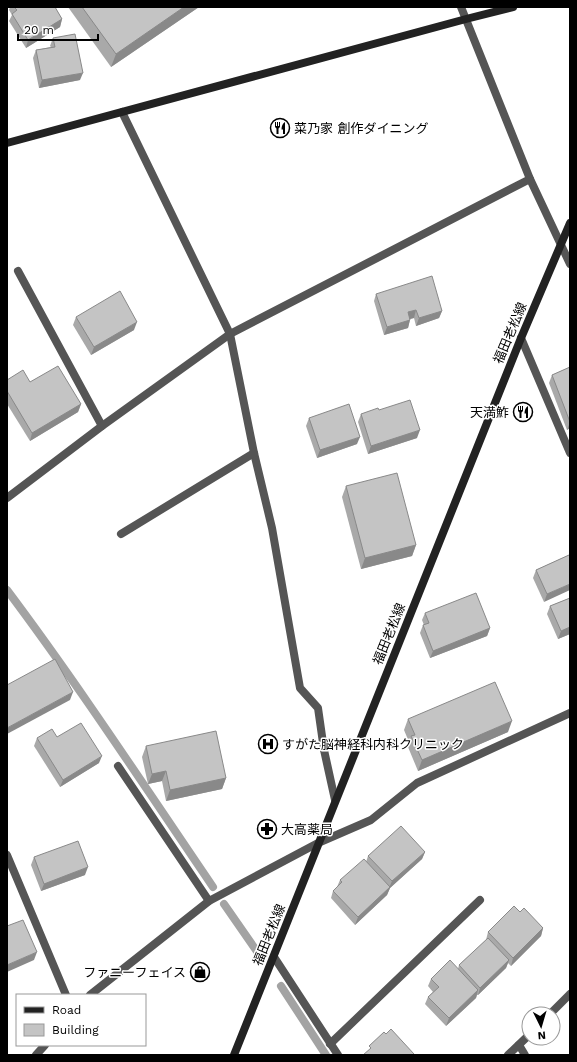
<svg xmlns="http://www.w3.org/2000/svg" width="577" height="1062" font-family="'Work Sans','Noto Sans JP',sans-serif">
<style>
.lines{fill:none;stroke-linecap:round;stroke-linejoin:round}
.stream{stroke:#a3a3a3;stroke-width:8}
.street{stroke:#555;stroke-width:8}
.secondary{stroke:#222;stroke-width:8}
.wall{fill:#a9a9a9}
.shaded-wall{fill:#898989}
.building{fill:#c4c4c4;stroke:#898989}
.labels{text-anchor:middle;dominant-baseline:central;stroke-width:3;stroke-linejoin:round;paint-order:stroke}
.poi-label{font-size:13px;fill:#000;stroke:#fff;text-anchor:start}
.street-label{font-size:13px;fill:#000;stroke:#fff}
</style>
<rect width="100%" height="100%" fill="#fff"/>
<g class="lines">
<g class="stream">
<path d="M 7,590 C 79,686 145,787 213,887"/>
<path d="M 224,904 L 258,953"/>
<path d="M 281,986 L 326,1055"/>
</g>
<g class="street">
<path d="M 461,7 L 530,179 L 570,264"/>
<path d="M 122,112 L 230,334 L 254,453 L 272,528 L 300,688 L 318,708 L 324,750 L 335,800"/>
<path d="M 18,271 L 102,426"/>
<path d="M 521,338 L 570,453"/>
<path d="M 7,498 L 102,426 L 230,334 L 530,179"/>
<path d="M 121,534 L 254,453"/>
<path d="M 118,766 L 209,901"/>
<path d="M 7,855 L 66,995"/>
<path d="M 274,957 L 338,1055"/>
<path d="M 90,995 L 209,901 L 318,843 L 371,820 L 417,783 L 570,713"/>
<path d="M 550,1014 L 570,994"/>
<path d="M 330,1044 L 480,900"/>
<path d="M 519,1045 L 525,1055"/>
<path d="M 36,1055 L 45,1045"/>
<path d="M 508,1055 L 529,1035"/>
</g>
<g class="secondary">
<path d="M 7,143 L 466,19 L 513,7"/>
<path d="M 234,1055 L 521,338 L 570,223"/>
</g>
</g>
<g class="wall">
<path d="M 10,7 L 56,7 L 55,8 L 62,19 L 60,27 L 26,48 L 9,21 L 12,15 L 9,10 Z"/>
<path d="M 68,7 L 199,7 L 111,67 Z"/>
<path d="M 53,38 L 80,80 L 39,88 L 33,58 L 36,50 L 51,47 L 50,46 Z"/>
<path d="M 376,294 L 442,311 L 439,318 L 416,326 L 414,318 L 410,319 L 408,328 L 384,335 L 374,301 Z"/>
<path d="M 76,317 L 134,330 L 91,355 L 73,325 Z"/>
<path d="M 570,367 L 570,428 L 567,430 L 549,383 L 552,375 Z"/>
<path d="M 7,380 L 81,404 L 78,412 L 30,441 L 7,404 Z"/>
<path d="M 379,410 L 417,438 L 368,454 L 358,422 L 361,414 Z"/>
<path d="M 309,418 L 357,444 L 317,458 L 306,426 Z"/>
<path d="M 346,486 L 416,545 L 412,556 L 361,569 L 342,497 Z"/>
<path d="M 569,555 L 544,602 L 533,578 L 536,570 Z"/>
<path d="M 570,598 L 570,634 L 558,639 L 547,614 L 550,606 Z"/>
<path d="M 425,613 L 490,628 L 487,636 L 430,658 L 420,633 L 423,625 L 424,625 L 422,620 Z"/>
<path d="M 408,719 L 508,732 L 418,771 L 408,747 L 409,742 L 404,730 Z"/>
<path d="M 57,737 L 99,763 L 60,787 L 34,746 L 37,738 Z"/>
<path d="M 146,746 L 226,778 L 222,789 L 166,801 L 162,781 L 148,784 L 142,757 Z"/>
<path d="M 425,852 L 422,859 L 390,888 L 387,895 L 355,925 L 331,898 L 333,891 L 337,887 L 340,880 L 366,862 L 368,856 Z"/>
<path d="M 34,857 L 85,875 L 41,891 L 31,865 Z"/>
<path d="M 520,912 L 543,928 L 541,936 L 511,966 L 508,963 L 506,968 L 478,995 L 477,995 L 476,998 L 446,1026 L 425,1004 L 428,997 L 433,992 L 428,986 L 431,979 L 458,969 L 459,965 L 486,940 L 488,932 Z"/>
</g>
<g class="shaded-wall">
<path d="M 184,7 L 199,7 L 111,67 L 116,54 Z"/>
<path d="M 62,19 L 60,27 L 26,48 L 28,40 Z"/>
<path d="M 83,73 L 80,80 L 39,88 L 42,80 Z"/>
<path d="M 416,310 L 414,318 L 405,320 L 408,312 Z"/>
<path d="M 442,311 L 439,318 L 416,326 L 419,318 Z"/>
<path d="M 410,320 L 408,328 L 384,335 L 387,327 Z"/>
<path d="M 137,322 L 134,330 L 91,355 L 94,347 Z"/>
<path d="M 81,404 L 78,412 L 30,441 L 32,433 Z"/>
<path d="M 570,422 L 570,428 L 567,430 Z"/>
<path d="M 420,430 L 417,438 L 368,454 L 371,446 Z"/>
<path d="M 360,437 L 357,444 L 317,458 L 320,450 Z"/>
<path d="M 416,545 L 412,556 L 361,569 L 365,558 Z"/>
<path d="M 570,584 L 570,590 L 544,602 L 547,594 Z"/>
<path d="M 570,627 L 570,634 L 558,639 L 561,631 Z"/>
<path d="M 490,628 L 487,636 L 430,658 L 433,651 Z"/>
<path d="M 73,692 L 70,700 L 7,734 L 7,728 Z"/>
<path d="M 512,721 L 508,732 L 418,771 L 422,760 Z"/>
<path d="M 102,756 L 99,763 L 60,787 L 63,780 Z"/>
<path d="M 166,771 L 162,781 L 148,784 L 152,774 Z"/>
<path d="M 226,778 L 222,789 L 166,801 L 170,790 Z"/>
<path d="M 425,852 L 422,859 L 390,888 L 387,895 L 355,925 L 358,917 L 389,888 L 392,881 Z"/>
<path d="M 88,867 L 85,875 L 41,891 L 44,884 Z"/>
<path d="M 543,928 L 541,936 L 511,966 L 513,958 Z"/>
<path d="M 37,952 L 34,960 L 7,972 L 7,965 Z"/>
<path d="M 509,960 L 506,968 L 478,995 L 480,988 Z"/>
<path d="M 478,990 L 476,998 L 446,1026 L 449,1018 Z"/>
</g>
<g class="building">
<path d="M 14,7 L 55,7 L 62,19 L 28,40 L 12,14 L 17,10 Z"/>
<path d="M 82,7 L 184,7 L 116,54 Z"/>
<path d="M 75,34 L 83,73 L 42,80 L 36,50 L 55,47 L 53,38 Z"/>
<path d="M 432,276 L 442,311 L 419,318 L 416,310 L 408,312 L 410,320 L 387,327 L 376,294 Z"/>
<path d="M 120,291 L 137,322 L 94,347 L 76,317 Z"/>
<path d="M 58,366 L 81,404 L 32,433 L 7,391 L 7,380 L 23,370 L 30,382 Z"/>
<path d="M 570,367 L 570,422 L 552,375 Z"/>
<path d="M 410,400 L 420,430 L 371,446 L 361,414 L 378,408 L 379,410 Z"/>
<path d="M 349,404 L 360,437 L 320,450 L 309,418 Z"/>
<path d="M 397,473 L 416,545 L 365,558 L 346,486 Z"/>
<path d="M 569,555 L 570,556 L 570,584 L 547,594 L 536,570 Z"/>
<path d="M 476,593 L 490,628 L 433,651 L 423,625 L 429,623 L 425,613 Z"/>
<path d="M 570,598 L 570,627 L 561,631 L 550,606 Z"/>
<path d="M 55,659 L 73,692 L 7,728 L 7,685 Z"/>
<path d="M 495,682 L 512,721 L 422,760 L 411,736 L 415,735 L 408,719 Z"/>
<path d="M 81,723 L 102,756 L 63,780 L 37,738 L 52,729 L 57,737 Z"/>
<path d="M 216,731 L 226,778 L 170,790 L 166,771 L 152,774 L 146,746 Z"/>
<path d="M 401,826 L 425,852 L 392,881 L 368,856 Z"/>
<path d="M 78,841 L 88,867 L 44,884 L 34,857 Z"/>
<path d="M 364,859 L 390,887 L 358,917 L 333,891 L 342,882 L 340,880 Z"/>
<path d="M 514,906 L 520,912 L 524,908 L 543,928 L 513,958 L 488,932 Z"/>
<path d="M 23,920 L 37,952 L 7,965 L 7,926 Z"/>
<path d="M 488,938 L 509,960 L 480,988 L 459,965 Z"/>
<path d="M 450,960 L 478,990 L 449,1018 L 428,997 L 439,987 L 431,979 Z"/>
<path d="M 391,1029 L 414,1054 L 413,1055 L 363,1055 L 371,1048 L 369,1046 L 384,1032 L 386,1034 Z"/>
</g>
<defs>
<g id="restaurant-ring" transform="scale(1)"><circle r="9.5" fill="#fff" stroke="#000" stroke-width="1.5"/><path d="M-5-6h1v4h1v-4h1v4h1v-4h1v5L-1.5 .5V6h-2V.5L-5-1ZM5-6V6H3V1.5H1.5Q1.5-4 5-6Z" fill="#000"/></g>
<g id="hospital-ring" transform="scale(1)"><circle r="9.5" fill="#fff" stroke="#000" stroke-width="1.5"/><path d="M-5-5h3v3.5h4V-5h3V5h-3V1.5h-4V5h-3Z" fill="#000"/></g>
<g id="pharmacy-ring" transform="scale(1)"><circle r="9.5" fill="#fff" stroke="#000" stroke-width="1.5"/><path d="M-2-6h4v4h4v4h-4v4h-4v-4h-4v-4h4Z" fill="#000"/></g>
<g id="shop-ring" transform="scale(1)"><circle r="9.5" fill="#fff" stroke="#000" stroke-width="1.5"/><path d="M-5-2.5h2.3a2.7 3.5 0 0 1 5.4 0H5L5.5 6h-11ZM-1.5-2.5h3a1.5 2.3 0 0 0-3 0Z" fill="#000"/></g>
</defs>
<g fill-rule="evenodd">
<use href="#restaurant-ring" x="280" y="128"/>
<use href="#restaurant-ring" x="523" y="412"/>
<use href="#hospital-ring" x="268" y="744"/>
<use href="#pharmacy-ring" x="267" y="829"/>
<use href="#shop-ring" x="200" y="972"/>
</g>
<g class="labels">
<g class="poi-label">
<text x="294" y="128">菜乃家 創作ダイニング</text>
<text x="509" y="412" text-anchor="end">天満鮓</text>
<text x="282" y="744">すがた脳神経科内科クリニック</text>
<text x="281" y="829">大高薬局</text>
<text x="186" y="972" text-anchor="end">ファニーフェイス</text>
</g>
<g class="street-label">
<text transform="translate(510 333) rotate(-67)">福田老松線</text>
<text transform="translate(389 634) rotate(-68)">福田老松線</text>
<text transform="translate(269 935) rotate(-68)">福田老松線</text>
</g>
</g>
<rect width="577" height="1062" fill="none" stroke="#000000" stroke-width="16"/>
<rect x="16" y="994" width="130" height="52" fill="#ffffff" stroke="#999999"/>
<rect x="24" y="1007" width="20" height="6" fill="#222222" stroke="#999999"/>
<text x="52" y="1014" font-size="12" fill="#000000">Road</text>
<rect x="24" y="1024" width="20" height="12" fill="#c4c4c4" stroke="#999999"/>
<text x="52" y="1034" font-size="12" fill="#000000">Building</text>
<g transform="translate(541 1026) rotate(175)"><circle r="19" fill="#ffffff" stroke="#999999"/>
<path d="M0-3L7 15L0 10L-7 15Z" fill="#000000"/>
<text y="-6" font-size="11" font-weight="bold" text-anchor="middle" fill="#000000">N</text>
</g>
<path d="M18 34v6h80v-6" fill="none" stroke="#000000" stroke-width="2"/>
<text x="24" y="34" font-size="12" fill="#000000" stroke="#ffffff" stroke-width="3" paint-order="stroke">20 m</text>
</svg>
